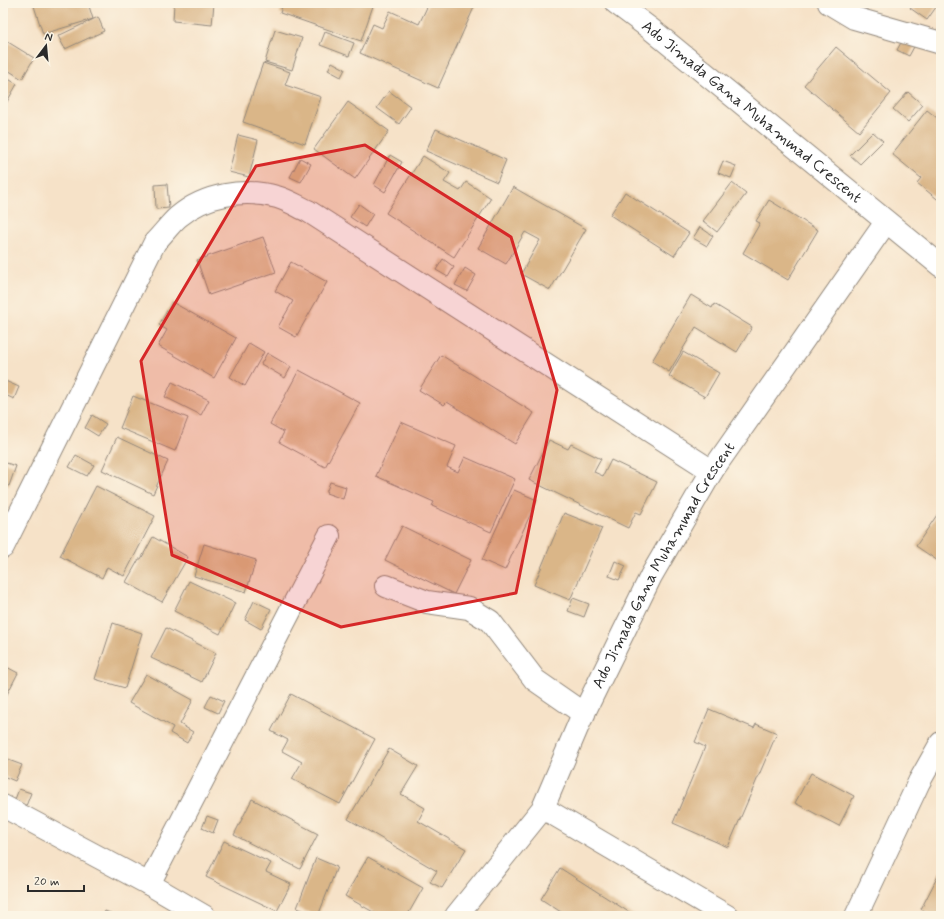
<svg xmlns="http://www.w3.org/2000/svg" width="944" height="919" font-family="Mynerve,sans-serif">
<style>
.building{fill:#dab688}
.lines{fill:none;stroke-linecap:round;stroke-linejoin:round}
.minor-casing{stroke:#90867a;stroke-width:24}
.minor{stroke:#fff;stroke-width:22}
.marked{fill:#d62828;fill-opacity:0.2;stroke:#d62828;stroke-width:3;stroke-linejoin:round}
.labels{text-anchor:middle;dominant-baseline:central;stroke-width:4;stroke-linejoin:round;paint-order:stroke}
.street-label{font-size:16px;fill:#2b2b2b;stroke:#fcf5e5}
</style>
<rect width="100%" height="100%" fill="#fcf5e5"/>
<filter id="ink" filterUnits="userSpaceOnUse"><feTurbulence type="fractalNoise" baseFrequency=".025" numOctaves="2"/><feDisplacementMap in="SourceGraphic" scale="8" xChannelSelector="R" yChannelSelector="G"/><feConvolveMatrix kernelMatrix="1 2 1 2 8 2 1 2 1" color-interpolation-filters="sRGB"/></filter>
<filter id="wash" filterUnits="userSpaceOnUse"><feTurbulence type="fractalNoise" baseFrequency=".012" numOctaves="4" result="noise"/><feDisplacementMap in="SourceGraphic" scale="16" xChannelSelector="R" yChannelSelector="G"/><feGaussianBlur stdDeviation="0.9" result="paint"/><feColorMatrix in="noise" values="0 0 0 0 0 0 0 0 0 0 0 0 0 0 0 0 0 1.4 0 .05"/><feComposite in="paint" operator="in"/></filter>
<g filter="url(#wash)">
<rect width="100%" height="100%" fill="#f6e2c8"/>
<g id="blocks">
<g class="building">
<path d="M 33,3 L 88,3 L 93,19 L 43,34 Z"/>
<path d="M 174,3 L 214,3 L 212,25 L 173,21 Z"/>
<path d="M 283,3 L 329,3 L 336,5 L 337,3 L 374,3 L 361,41 L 280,13 Z"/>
<path d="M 429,3 L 476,3 L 438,88 L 360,53 L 373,24 L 382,28 L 390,11 L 419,24 Z"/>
<path d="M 914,3 L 939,3 L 927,20 L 910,8 Z"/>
<path d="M 98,17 L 104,31 L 65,49 L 58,36 Z"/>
<path d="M 275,30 L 302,38 L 292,70 L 265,62 Z"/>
<path d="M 325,32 L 354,43 L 349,56 L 320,45 Z"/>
<path d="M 3,39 L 34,58 L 22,79 L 3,67 Z"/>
<path d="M 903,39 L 915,45 L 909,56 L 897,50 Z"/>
<path d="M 836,47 L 891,93 L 859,132 L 804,85 Z"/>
<path d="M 332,62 L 345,69 L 341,77 L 328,70 Z"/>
<path d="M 263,63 L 290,72 L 285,85 L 321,97 L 305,144 L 243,122 Z"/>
<path d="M 3,76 L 17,84 L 4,107 L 3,106 Z"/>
<path d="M 389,91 L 411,107 L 399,124 L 377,108 Z"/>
<path d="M 908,92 L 923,105 L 908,122 L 893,109 Z"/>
<path d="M 348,102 L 389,131 L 355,179 L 314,149 Z"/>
<path d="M 927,110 L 941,121 L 941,202 L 917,183 L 921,178 L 892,154 Z"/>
<path d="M 436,129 L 506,160 L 497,182 L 426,151 Z"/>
<path d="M 873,132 L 883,141 L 860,164 L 850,155 Z"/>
<path d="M 238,135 L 258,140 L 249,177 L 229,172 Z"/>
<path d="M 390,155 L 402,162 L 385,192 L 374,185 Z"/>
<path d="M 423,156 L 450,173 L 444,182 L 460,191 L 466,182 L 491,198 L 454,257 L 386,213 Z"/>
<path d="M 300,158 L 311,164 L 301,182 L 290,177 Z"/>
<path d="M 723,161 L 736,166 L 731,178 L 718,173 Z"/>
<path d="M 732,183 L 746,194 L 717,232 L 703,221 Z"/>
<path d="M 167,184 L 169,208 L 156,209 L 155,185 Z"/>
<path d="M 513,187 L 586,229 L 550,290 L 521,274 L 540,240 L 525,232 L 506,264 L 478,248 Z"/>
<path d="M 625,192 L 689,233 L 674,256 L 610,215 Z"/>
<path d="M 769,200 L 818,230 L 788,280 L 743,253 L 760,223 L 756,221 Z"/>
<path d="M 359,204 L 373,214 L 365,227 L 350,217 Z"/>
<path d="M 700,227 L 713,236 L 707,246 L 693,238 Z"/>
<path d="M 263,237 L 276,272 L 209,295 L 197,260 Z"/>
<path d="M 443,259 L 454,267 L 448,277 L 436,270 Z"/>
<path d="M 291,262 L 327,282 L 296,337 L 278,327 L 293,301 L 275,291 Z"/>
<path d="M 465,268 L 476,275 L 467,291 L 455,285 Z"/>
<path d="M 691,295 L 712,308 L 714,304 L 752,327 L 737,352 L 696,327 L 669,372 L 652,361 Z"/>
<path d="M 172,302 L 236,338 L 214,378 L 158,346 L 167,330 L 159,325 Z"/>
<path d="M 249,343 L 264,352 L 245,386 L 230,377 Z"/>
<path d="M 683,352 L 719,373 L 705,397 L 669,376 Z"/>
<path d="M 267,353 L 291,367 L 285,378 L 261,364 Z"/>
<path d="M 441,355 L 534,413 L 515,444 L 447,402 L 444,405 L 419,390 Z"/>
<path d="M 299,370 L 360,403 L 325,467 L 279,442 L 284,432 L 270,424 Z"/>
<path d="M 3,380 L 19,387 L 14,399 L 3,394 Z"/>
<path d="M 172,382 L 209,400 L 201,415 L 165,397 Z"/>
<path d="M 133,396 L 188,418 L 175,451 L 120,428 Z"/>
<path d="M 92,415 L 106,424 L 98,436 L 85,428 Z"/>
<path d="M 401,422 L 456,446 L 447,467 L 458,472 L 465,457 L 515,479 L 491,532 L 432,506 L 434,502 L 376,476 Z"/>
<path d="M 117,437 L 168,461 L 153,494 L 102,470 Z"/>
<path d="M 549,440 L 568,449 L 571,444 L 601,459 L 594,472 L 603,476 L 611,460 L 657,482 L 641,514 L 636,512 L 628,528 L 529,480 Z"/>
<path d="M 76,455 L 94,465 L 87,476 L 69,467 Z"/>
<path d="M 3,462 L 16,466 L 9,486 L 3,484 Z"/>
<path d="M 330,482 L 346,487 L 343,499 L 326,493 Z"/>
<path d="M 96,486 L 155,516 L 124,576 L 107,567 L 102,578 L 60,556 Z"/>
<path d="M 514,490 L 537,500 L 505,570 L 482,560 Z"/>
<path d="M 941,509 L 941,563 L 916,546 Z"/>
<path d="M 564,513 L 602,528 L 570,600 L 534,585 Z"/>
<path d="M 402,526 L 471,560 L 454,594 L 385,560 Z"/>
<path d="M 153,537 L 188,557 L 162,602 L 126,582 L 139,559 L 141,559 Z"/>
<path d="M 204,544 L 256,560 L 246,592 L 194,576 Z"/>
<path d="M 615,561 L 626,566 L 619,580 L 609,576 Z"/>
<path d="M 189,581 L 235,603 L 220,634 L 174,611 Z"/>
<path d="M 573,598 L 589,604 L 584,617 L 568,611 Z"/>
<path d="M 254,601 L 271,609 L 261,629 L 245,620 Z"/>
<path d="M 113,623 L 142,633 L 125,688 L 95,679 Z"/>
<path d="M 166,628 L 216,653 L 202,682 L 151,658 Z"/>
<path d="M 3,665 L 18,673 L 3,702 Z"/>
<path d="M 146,674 L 193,700 L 180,724 L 193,732 L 187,743 L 170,733 L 173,727 L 129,703 Z"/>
<path d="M 291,694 L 375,739 L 340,804 L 292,779 L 302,762 L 282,751 L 288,740 L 271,731 Z"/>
<path d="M 211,695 L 224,701 L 218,713 L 205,707 Z"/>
<path d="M 709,709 L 754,728 L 756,724 L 777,733 L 728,847 L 673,823 L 705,747 L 695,742 Z"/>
<path d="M 389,749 L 418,766 L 401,794 L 425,808 L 418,821 L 466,849 L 442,888 L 430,882 L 437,871 L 348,819 Z"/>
<path d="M 3,758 L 22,765 L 15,781 L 3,776 Z"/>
<path d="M 811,773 L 854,796 L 839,826 L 795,803 Z"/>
<path d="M 19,789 L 31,793 L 26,806 L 14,802 Z"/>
<path d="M 252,799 L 318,834 L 300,869 L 234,835 Z"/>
<path d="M 207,816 L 218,820 L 213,833 L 202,828 Z"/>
<path d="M 224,841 L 271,863 L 266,872 L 291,884 L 277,911 L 206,877 Z"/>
<path d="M 368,857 L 423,888 L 407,916 L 373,916 L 375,913 L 345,896 Z"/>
<path d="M 316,858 L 337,867 L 318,916 L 297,908 Z"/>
<path d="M 560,868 L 635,916 L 563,916 L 564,914 L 541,899 Z"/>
<path d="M 941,870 L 941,916 L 935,916 L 921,909 Z"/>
<path d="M 105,911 L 118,916 L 103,916 Z"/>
</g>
</g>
</g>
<g filter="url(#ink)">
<use href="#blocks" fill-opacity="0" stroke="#90867a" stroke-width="1"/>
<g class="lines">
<g class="minor-casing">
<g id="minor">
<path id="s1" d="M 616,3 L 652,30 L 941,266"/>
<path d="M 829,3 L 854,18 L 941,43"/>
<path d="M 3,547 L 155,242 C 163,234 170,224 178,217 C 205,194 244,188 277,197 C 288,200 299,207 308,211 L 712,471"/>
<path d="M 386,586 L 427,602 L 469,608 L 490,621 L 535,680 L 584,714"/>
<path d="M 3,806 L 149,884 L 204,916"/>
<path d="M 543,808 L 727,916"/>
<path d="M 149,884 L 329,536"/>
<path id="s2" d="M 456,916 L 543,808 L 580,721 L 651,576 L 712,471 L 886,222"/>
<path d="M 856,916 L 919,782 L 941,743"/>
</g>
</g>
<use href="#minor" class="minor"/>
</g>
</g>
<path class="marked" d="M 365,145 L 511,237 L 557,390 L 516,593 L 341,627 L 172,555 L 141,361 L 256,166 Z"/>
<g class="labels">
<g class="street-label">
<text stroke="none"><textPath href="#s1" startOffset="174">Ado Jimada Gana Muhammad Crescent</textPath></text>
<text stroke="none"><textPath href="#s2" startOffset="410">Ado Jimada Gana Muhammad Crescent</textPath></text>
</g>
</g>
<rect width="944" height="919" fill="none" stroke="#fcf5e5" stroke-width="16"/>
<g transform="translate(46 46) rotate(16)" stroke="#fcf5e5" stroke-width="3" paint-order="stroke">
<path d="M0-3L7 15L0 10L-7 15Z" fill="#2b2b2b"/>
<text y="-6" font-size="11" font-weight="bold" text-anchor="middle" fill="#2b2b2b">N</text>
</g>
<path d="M28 885v6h56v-6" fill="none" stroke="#2b2b2b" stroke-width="2"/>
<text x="34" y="885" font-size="12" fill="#2b2b2b" stroke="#fcf5e5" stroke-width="3" paint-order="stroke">20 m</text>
</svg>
